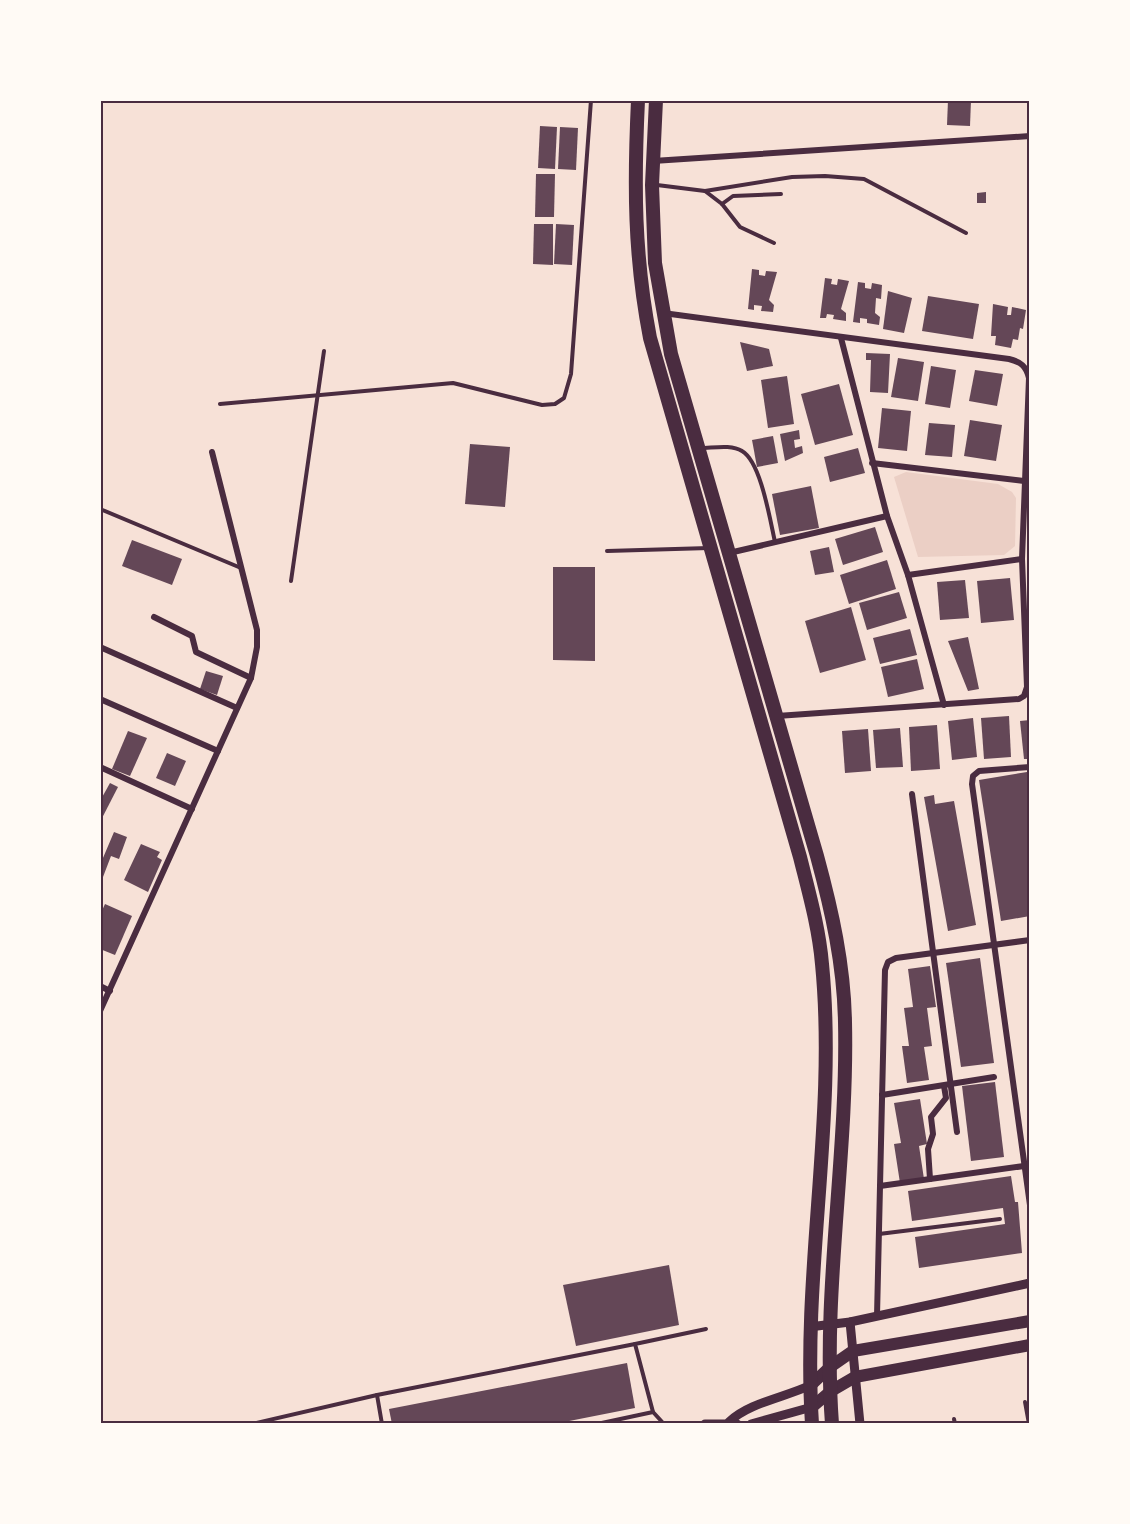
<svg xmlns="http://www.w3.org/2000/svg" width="1130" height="1524" font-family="Barlow,sans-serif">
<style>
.green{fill:#ebcfc5}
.building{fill:#644757}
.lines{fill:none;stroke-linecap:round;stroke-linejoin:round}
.service{stroke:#4a2c40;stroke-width:4}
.minor{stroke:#4a2c40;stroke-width:6}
.tertiary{stroke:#4a2c40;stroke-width:9}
.primary{stroke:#4a2c40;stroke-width:12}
.trunk{stroke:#4a2c40;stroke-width:14}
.neatline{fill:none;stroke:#4a2c40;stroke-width:2}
</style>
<rect width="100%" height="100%" fill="#f7e1d7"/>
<path class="green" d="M 906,472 L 998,484 L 1012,492 L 1016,498 L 1015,546 L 1004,555 L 918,557 L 894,477 Z"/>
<g class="building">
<path d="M 948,100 L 971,100 L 970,126 L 947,125 Z"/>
<path d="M 540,126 L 557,127 L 555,169 L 538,168 Z"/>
<path d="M 560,127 L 578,128 L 576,170 L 558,169 Z"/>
<path d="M 536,174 L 555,174 L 554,217 L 535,217 Z"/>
<path d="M 986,192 L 986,203 L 977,203 L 977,193 Z"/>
<path d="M 534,224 L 553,224 L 553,265 L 533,264 Z"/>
<path d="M 556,224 L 574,225 L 572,265 L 554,264 Z"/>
<path d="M 752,269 L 759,270 L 759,275 L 765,276 L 766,271 L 777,272 L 769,300 L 774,305 L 773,312 L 761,311 L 762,306 L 754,305 L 754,310 L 748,309 Z"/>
<path d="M 825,278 L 832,279 L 831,284 L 837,285 L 838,279 L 849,281 L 841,309 L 846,313 L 846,321 L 833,319 L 834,315 L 827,314 L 826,318 L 820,318 Z"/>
<path d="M 858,282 L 865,283 L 865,288 L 871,289 L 872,283 L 882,285 L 881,299 L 876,298 L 875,313 L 880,317 L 879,325 L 867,323 L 867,319 L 860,318 L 860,323 L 853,322 Z"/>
<path d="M 888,291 L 912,298 L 904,333 L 883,329 Z"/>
<path d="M 928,296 L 979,304 L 973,339 L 922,331 Z"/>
<path d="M 993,304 L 1008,307 L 1007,315 L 1011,315 L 1012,307 L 1026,310 L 1023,329 L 1020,328 L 1018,340 L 1013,339 L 1011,348 L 995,345 L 996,336 L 991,336 Z"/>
<path d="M 740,342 L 769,349 L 773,366 L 747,371 Z"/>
<path d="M 866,353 L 890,354 L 888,393 L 870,392 L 871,360 L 866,360 Z"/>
<path d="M 898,358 L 924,362 L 918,401 L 891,397 Z"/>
<path d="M 931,366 L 956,370 L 950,408 L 925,404 Z"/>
<path d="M 975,370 L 1003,374 L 997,406 L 969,401 Z"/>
<path d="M 787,376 L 794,424 L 768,428 L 761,380 Z"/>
<path d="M 839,384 L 853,435 L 815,445 L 801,394 Z"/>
<path d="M 882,408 L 911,411 L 907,451 L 878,448 Z"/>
<path d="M 970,420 L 1002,425 L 996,461 L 964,456 Z"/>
<path d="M 929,423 L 955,425 L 952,457 L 925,455 Z"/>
<path d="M 799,430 L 800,439 L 794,440 L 795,448 L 802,446 L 803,453 L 785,461 L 780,434 Z"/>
<path d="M 773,436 L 778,463 L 757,467 L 752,440 Z"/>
<path d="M 470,444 L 510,447 L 505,507 L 465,504 Z"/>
<path d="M 858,448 L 865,473 L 830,482 L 824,457 Z"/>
<path d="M 811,486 L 819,528 L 780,535 L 772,494 Z"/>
<path d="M 875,527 L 883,552 L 843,565 L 835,539 Z"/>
<path d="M 132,540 L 182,559 L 172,585 L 122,566 Z"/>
<path d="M 829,547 L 834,572 L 815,575 L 810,551 Z"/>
<path d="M 887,560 L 896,589 L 849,604 L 840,575 Z"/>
<path d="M 553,567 L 595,567 L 595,661 L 553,660 Z"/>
<path d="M 1010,578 L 1014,620 L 981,623 L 977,581 Z"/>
<path d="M 965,580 L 969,618 L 940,620 L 937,582 Z"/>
<path d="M 899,592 L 907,618 L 867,630 L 859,603 Z"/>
<path d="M 851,607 L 866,660 L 820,673 L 805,621 Z"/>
<path d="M 910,629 L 917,655 L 880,664 L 873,638 Z"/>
<path d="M 968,637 L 979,689 L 968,691 L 948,641 Z"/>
<path d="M 917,659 L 924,689 L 888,697 L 881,667 Z"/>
<path d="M 206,671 L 223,676 L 217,695 L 200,689 Z"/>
<path d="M 1009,716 L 1011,757 L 984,759 L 981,718 Z"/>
<path d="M 973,718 L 977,757 L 952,760 L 948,721 Z"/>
<path d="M 1030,720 L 1030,759 L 1024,759 L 1020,721 Z"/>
<path d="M 937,725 L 940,769 L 911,771 L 909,727 Z"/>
<path d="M 900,728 L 903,767 L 876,768 L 873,730 Z"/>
<path d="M 868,729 L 871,771 L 845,773 L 842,731 Z"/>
<path d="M 128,731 L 147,738 L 130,776 L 112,769 Z"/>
<path d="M 167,753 L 186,761 L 175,786 L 156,778 Z"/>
<path d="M 1027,772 L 1030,789 L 1030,916 L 1001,921 L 979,780 Z"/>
<path d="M 110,783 L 118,787 L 100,822 L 100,801 Z"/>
<path d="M 934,795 L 935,804 L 954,801 L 976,925 L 948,931 L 924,797 Z"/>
<path d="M 114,832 L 127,837 L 119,859 L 111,856 L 103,877 L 100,875 L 100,865 Z"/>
<path d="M 141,844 L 160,852 L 157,857 L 162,860 L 148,892 L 124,880 Z"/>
<path d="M 105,904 L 132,916 L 115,955 L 100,949 L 100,915 Z"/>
<path d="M 980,958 L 994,1063 L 961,1067 L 946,963 Z"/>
<path d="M 930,966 L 936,1007 L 927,1008 L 932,1046 L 924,1047 L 929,1080 L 907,1083 L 902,1046 L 909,1046 L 904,1008 L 913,1007 L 908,969 Z"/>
<path d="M 995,1082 L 1004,1157 L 971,1161 L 962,1086 Z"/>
<path d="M 920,1099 L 927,1144 L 919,1146 L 924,1179 L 900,1183 L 894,1144 L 901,1143 L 894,1103 Z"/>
<path d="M 1011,1176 L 1015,1202 L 1018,1202 L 1022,1253 L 919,1268 L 915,1237 L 1005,1224 L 1003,1208 L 912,1221 L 908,1191 Z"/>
<path d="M 669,1265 L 679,1325 L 576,1346 L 563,1285 Z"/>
<path d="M 627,1363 L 635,1408 L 554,1424 L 392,1424 L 389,1409 Z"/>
</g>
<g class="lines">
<g class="service">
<path d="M 657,185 L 705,191 L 722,204 L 740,227 L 774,243"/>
<path d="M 705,191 L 792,177 L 825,176 L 864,179 L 966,233"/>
<path d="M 722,204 L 733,196 L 781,194"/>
<path d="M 220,404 L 453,383 L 542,405 L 555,404 L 564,398 L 571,374 L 591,100"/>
<path d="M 700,448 C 713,448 731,444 742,451 C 761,462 770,520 775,542"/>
<path d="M 100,509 L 241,568"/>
<path d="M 607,551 L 709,548"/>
<path d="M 291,581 L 324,351"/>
<path d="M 879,1234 L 1000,1219"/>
<path d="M 377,1395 L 635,1344"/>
<path d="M 1025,1402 L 1029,1424"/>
<path d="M 653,1412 L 635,1344 L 706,1329"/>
<path d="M 954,1419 L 955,1424"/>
<path d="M 252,1424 L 377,1395 L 382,1424"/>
<path d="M 597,1424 L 653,1412 L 664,1424"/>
</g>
<g class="minor">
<path d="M 653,161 L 1030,136"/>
<path d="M 663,313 L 1009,359 C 1021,362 1026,366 1029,378 L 1022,559 L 1027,687 L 1024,696 L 1019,699 L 777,716"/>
<path d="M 841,338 L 887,516 L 908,575 L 944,705"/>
<path d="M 872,463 L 1024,481"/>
<path d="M 729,553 L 887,516"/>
<path d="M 908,575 L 1022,559"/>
<path d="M 154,617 L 192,636 L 196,652 L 251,678"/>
<path d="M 100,647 L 237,708"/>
<path d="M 100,699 L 218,751"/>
<path d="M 100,767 L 192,809"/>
<path d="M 1030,767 L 979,771 L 973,776 L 972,784 L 1030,1205"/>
<path d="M 912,794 L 957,1132"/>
<path d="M 100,986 L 110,991"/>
<path d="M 100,1011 L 251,678 L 257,647 L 257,630 L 212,452"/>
<path d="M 882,1095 L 994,1077"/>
<path d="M 930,1179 L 928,1149 L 933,1134 L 931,1117 L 946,1098 L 944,1086"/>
<path d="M 880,1186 L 1024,1166"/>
<path d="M 877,1316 L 885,970 L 888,962 L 896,958 L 1030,940"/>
</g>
<g class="tertiary">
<path d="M 850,1322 L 860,1424"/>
<path d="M 809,1327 L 850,1322 L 1030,1283"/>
<path d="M 729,1422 C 748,1403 786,1397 811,1385"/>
<path d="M 705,1424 L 737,1424"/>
<path d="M 751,1424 L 812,1407"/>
</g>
<g class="primary">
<path d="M 811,1385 L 830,1367 L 853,1351 L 1030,1321"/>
<path d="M 812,1407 L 831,1391 L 855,1377 L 1030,1345"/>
</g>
<g class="trunk">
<path d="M 638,100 C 634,185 634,255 650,338 L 800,857 C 809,893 819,928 822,964 C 837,1117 802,1270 812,1424"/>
<path d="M 656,100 L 652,185 L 655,263 L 671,354 L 817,856 C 832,911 844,965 845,1022 C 848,1156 822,1290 832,1424"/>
</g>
</g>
<rect width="1130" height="1524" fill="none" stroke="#fffaf5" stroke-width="204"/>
<rect x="102" y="102" width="926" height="1320" class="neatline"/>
</svg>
